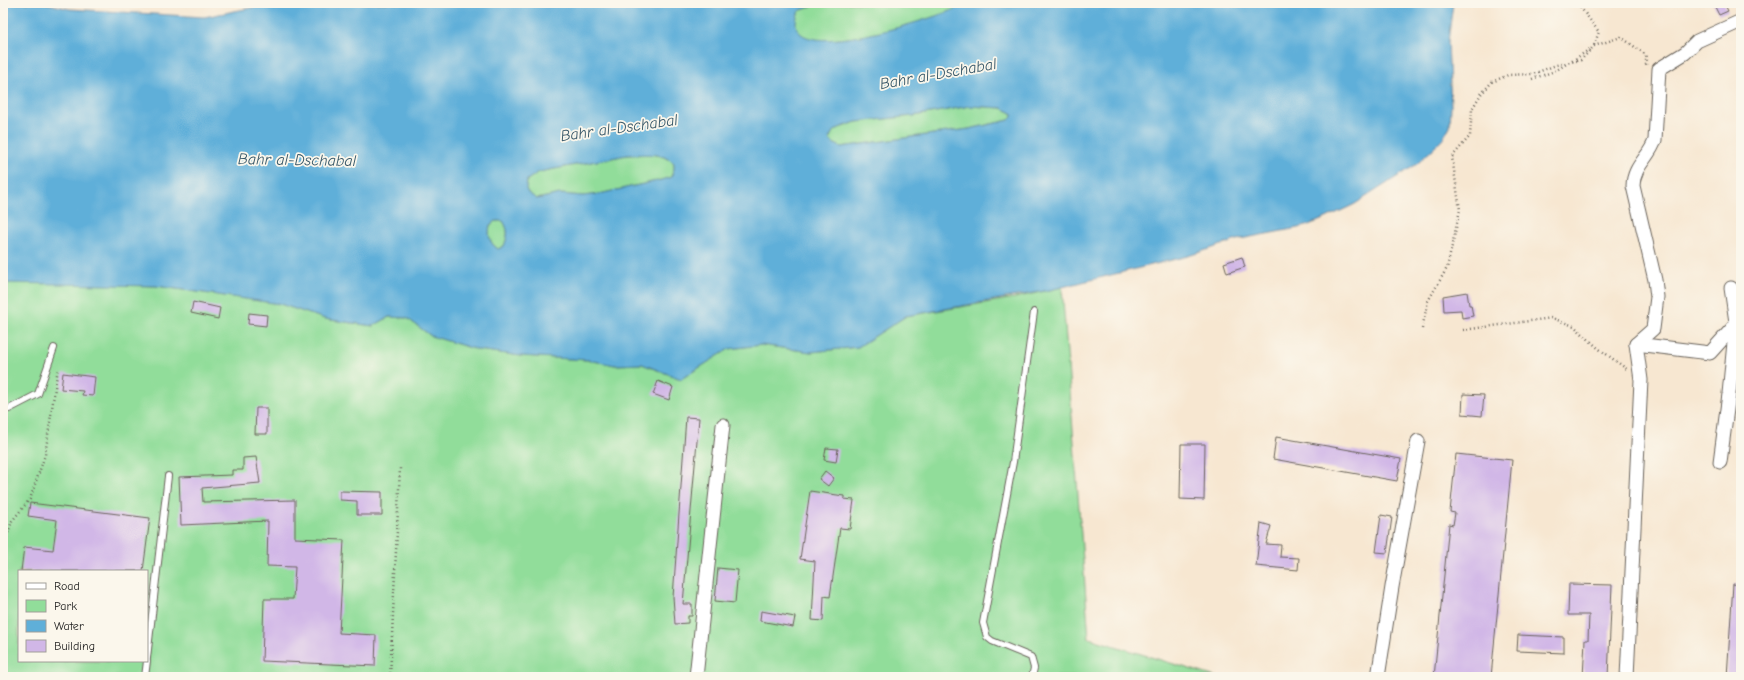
<svg xmlns="http://www.w3.org/2000/svg" width="1744" height="680" font-family="'Comic Neue',sans-serif">
<style>
.green{fill:#91dd9a;stroke:#567c5b;fill-rule:evenodd}
.water{fill:#5fafd9;stroke:#3e667a;fill-rule:evenodd}
.building{fill:#d1b7e7}
.lines{fill:none;stroke-linecap:round;stroke-linejoin:round}
.lane-casing{stroke:#69635b;stroke-width:8}
.street-casing{stroke:#69635b;stroke-width:15}
.path{stroke:#69635b;stroke-width:2.5;stroke-dasharray:1 3;stroke-linecap:butt}
.lane{stroke:#fff;stroke-width:6}
.street{stroke:#fff;stroke-width:13}
.labels{text-anchor:middle;dominant-baseline:central;stroke-width:3.5;stroke-linejoin:round;paint-order:stroke}
.water-label{font-size:16px;font-style:italic;fill:#375768;stroke:#fbf7ec}
</style>
<rect width="100%" height="100%" fill="#fbf7ec"/>
<filter id="ink" filterUnits="userSpaceOnUse"><feTurbulence type="fractalNoise" baseFrequency=".025" numOctaves="2"/><feDisplacementMap in="SourceGraphic" scale="8" xChannelSelector="R" yChannelSelector="G"/><feConvolveMatrix kernelMatrix="1 2 1 2 8 2 1 2 1" color-interpolation-filters="sRGB"/></filter>
<filter id="wash" filterUnits="userSpaceOnUse"><feTurbulence type="fractalNoise" baseFrequency=".012" numOctaves="4" result="noise"/><feDisplacementMap in="SourceGraphic" scale="16" xChannelSelector="R" yChannelSelector="G"/><feGaussianBlur stdDeviation="0.9" result="paint"/><feColorMatrix in="noise" values="0 0 0 0 0 0 0 0 0 0 0 0 0 0 0 0 0 1.4 0 .05"/><feComposite in="paint" operator="in"/></filter>
<g filter="url(#wash)">
<rect width="100%" height="100%" fill="#f7e7d1"/>
<g class="green">
<path d="M 821,3 L 958,3 L 955,9 C 933,19 808,59 796,29 C 794,23 797,17 799,11 Z"/>
<path d="M 970,106 L 1002,108 L 1012,113 L 1012,117 L 1009,120 L 969,129 L 841,147 L 833,143 L 829,139 L 832,133 L 839,128 L 856,122 L 913,116 Z"/>
<path d="M 627,155 C 643,155 661,151 674,163 L 674,169 L 671,177 L 661,180 L 599,194 L 583,196 L 560,194 L 537,199 L 528,193 L 526,189 L 527,180 L 539,172 Z"/>
<path d="M 495,221 L 503,221 C 509,230 508,236 504,246 L 498,249 C 489,243 488,235 490,225 Z"/>
<path d="M 37,282 L 156,286 L 280,304 L 325,319 L 373,326 L 389,317 L 407,318 L 431,336 L 478,350 L 521,356 L 588,360 L 615,365 L 642,364 L 681,379 L 729,349 L 761,345 L 811,352 L 858,347 L 906,316 L 1015,298 L 1062,287 L 1089,638 L 1216,677 L 3,677 L 3,283 ZM 19,571 L 147,571 L 147,661 L 19,661 Z"/>
</g>
<path class="water" d="M 3,3 L 45,3 L 70,9 L 204,17 L 255,7 L 300,3 L 821,3 L 799,11 C 772,72 934,18 955,9 L 958,3 L 1453,3 L 1448,42 L 1451,106 L 1450,126 L 1442,140 L 1417,164 L 1355,204 L 1324,219 L 1303,227 L 1240,239 L 1188,256 L 1050,290 L 906,316 L 858,347 L 811,352 L 761,345 L 729,349 L 681,379 L 642,364 L 615,365 L 588,360 L 521,356 L 478,350 L 431,336 L 407,318 L 389,317 L 373,326 L 325,319 L 280,304 L 156,286 L 3,283 ZM 970,106 L 1002,108 L 1012,113 L 1012,117 L 1009,120 L 969,129 L 841,147 L 833,143 L 829,139 L 832,133 L 839,128 L 856,122 L 913,116 ZM 627,155 C 643,155 661,151 674,163 L 674,169 L 671,177 L 661,180 L 599,194 L 583,196 L 560,194 L 537,199 L 528,193 L 526,189 L 527,180 L 539,172 ZM 495,221 L 503,221 C 509,230 508,236 504,246 L 498,249 C 489,243 488,235 490,225 Z"/>
<g id="blocks">
<g class="building">
<path d="M 1713,3 L 1724,3 L 1728,11 L 1719,15 Z"/>
<path d="M 1242,257 L 1245,267 L 1227,273 L 1224,263 Z"/>
<path d="M 1467,292 L 1469,305 L 1471,305 L 1473,316 L 1462,318 L 1461,310 L 1444,311 L 1443,296 Z"/>
<path d="M 193,302 L 220,308 L 218,319 L 191,313 Z"/>
<path d="M 249,313 L 267,315 L 266,326 L 248,324 Z"/>
<path d="M 63,373 L 95,377 L 93,396 L 82,395 L 83,391 L 61,389 Z"/>
<path d="M 658,381 L 673,387 L 669,400 L 653,394 Z"/>
<path d="M 1463,394 L 1484,395 L 1482,416 L 1462,414 Z"/>
<path d="M 256,408 L 267,408 L 267,434 L 255,434 Z"/>
<path d="M 686,417 L 699,418 L 683,604 L 692,604 L 692,616 L 688,616 L 688,623 L 675,624 L 673,597 Z"/>
<path d="M 1276,437 L 1401,459 L 1397,481 L 1273,459 Z"/>
<path d="M 1181,444 L 1205,444 L 1204,500 L 1180,499 Z"/>
<path d="M 826,448 L 838,449 L 836,462 L 824,460 Z"/>
<path d="M 1456,454 L 1512,460 L 1491,677 L 1434,677 L 1449,524 L 1453,525 L 1455,513 L 1450,512 Z"/>
<path d="M 256,457 L 260,483 L 202,488 L 203,502 L 295,500 L 295,538 L 344,540 L 339,633 L 376,635 L 375,666 L 262,661 L 264,599 L 293,599 L 295,567 L 267,566 L 268,521 L 181,525 L 179,477 L 232,475 L 232,470 L 243,470 L 243,458 Z"/>
<path d="M 825,471 L 834,478 L 828,486 L 819,479 Z"/>
<path d="M 340,491 L 382,492 L 382,515 L 357,515 L 357,501 L 340,500 Z"/>
<path d="M 810,491 L 844,496 L 844,499 L 854,500 L 850,529 L 840,528 L 830,597 L 824,596 L 823,621 L 812,620 L 815,561 L 800,559 Z"/>
<path d="M 30,503 L 150,518 L 143,571 L 21,571 L 24,547 L 53,550 L 57,520 L 28,516 Z"/>
<path d="M 1381,515 L 1392,517 L 1387,553 L 1376,552 Z"/>
<path d="M 1261,523 L 1271,526 L 1266,544 L 1281,545 L 1280,557 L 1299,558 L 1298,570 L 1256,566 Z"/>
<path d="M 718,568 L 738,570 L 735,603 L 715,601 Z"/>
<path d="M 1569,584 L 1612,585 L 1608,677 L 1583,677 L 1585,640 L 1588,640 L 1589,615 L 1568,615 Z"/>
<path d="M 1733,584 L 1741,585 L 1741,677 L 1727,677 Z"/>
<path d="M 761,611 L 795,617 L 793,627 L 760,621 Z"/>
<path d="M 1518,635 L 1564,637 L 1564,653 L 1517,651 Z"/>
</g>
</g>
</g>
<g filter="url(#ink)">
<use href="#blocks" fill-opacity="0" stroke="#69635b" stroke-width="1"/>
<g class="lines">
<g class="lane-casing">
<g id="lane">
<path d="M 3,409 L 9,409 L 38,394 L 54,348"/>
<path d="M 147,658 L 168,476"/>
<path d="M 145,677 L 147,661"/>
<path d="M 1032,677 L 1034,668 L 1031,657 L 992,641 L 987,637 L 983,623 L 1013,462 L 1034,312"/>
</g>
</g>
<g class="street-casing">
<g id="street">
<path d="M 1636,344 L 1710,353 L 1738,322"/>
<path d="M 1720,462 L 1729,394 L 1736,322 L 1731,288"/>
<path d="M 696,677 L 723,425"/>
<path d="M 1378,677 L 1392,587 L 1418,441"/>
<path d="M 1627,677 L 1641,380 L 1636,344 L 1653,329 L 1657,297 L 1655,280 L 1633,186 C 1633,166 1650,157 1655,140 L 1659,69 L 1685,53 L 1697,41 L 1741,21"/>
</g>
</g>
<g class="path">
<path d="M 1581,3 L 1581,8 L 1599,32 L 1594,45"/>
<path d="M 1572,61 L 1590,49"/>
<path d="M 1532,79 L 1555,71 L 1568,63"/>
<path d="M 1422,329 L 1428,301 L 1447,268 L 1460,210 L 1452,157 L 1470,136 L 1472,109 L 1481,94 L 1492,82 L 1508,75 L 1533,74 L 1556,65 L 1581,60 L 1594,46 L 1621,37 L 1646,55 L 1646,65"/>
<path d="M 1463,330 L 1552,318 L 1574,326 L 1598,348 L 1628,370"/>
<path d="M 3,548 L 12,521 L 30,499 L 45,455 L 58,368"/>
<path d="M 390,677 L 400,468"/>
</g>
<use href="#lane" class="lane"/>
<use href="#street" class="street"/>
</g>
</g>
<g class="labels">
<g class="water-label">
<text transform="translate(938 74) rotate(-10)">Bahr al-Dschabal</text>
<text transform="translate(619 128) rotate(-8)">Bahr al-Dschabal</text>
<text transform="translate(297 160) rotate(1)">Bahr al-Dschabal</text>
</g>
</g>
<rect width="1744" height="680" fill="none" stroke="#fbf7ec" stroke-width="16"/>
<rect x="18" y="570" width="130" height="92" fill="#fbf7ec" stroke="#a29f99"/>
<rect x="26" y="583" width="20" height="6" fill="#ffffff" stroke="#a29f99"/>
<text x="54" y="590" font-size="12" fill="#1c1c1c">Road</text>
<rect x="26" y="600" width="20" height="12" fill="#91dd9a" stroke="#a29f99"/>
<text x="54" y="610" font-size="12" fill="#1c1c1c">Park</text>
<rect x="26" y="620" width="20" height="12" fill="#5fafd9" stroke="#a29f99"/>
<text x="54" y="630" font-size="12" fill="#1c1c1c">Water</text>
<rect x="26" y="640" width="20" height="12" fill="#d1b7e7" stroke="#a29f99"/>
<text x="54" y="650" font-size="12" fill="#1c1c1c">Building</text>
</svg>
